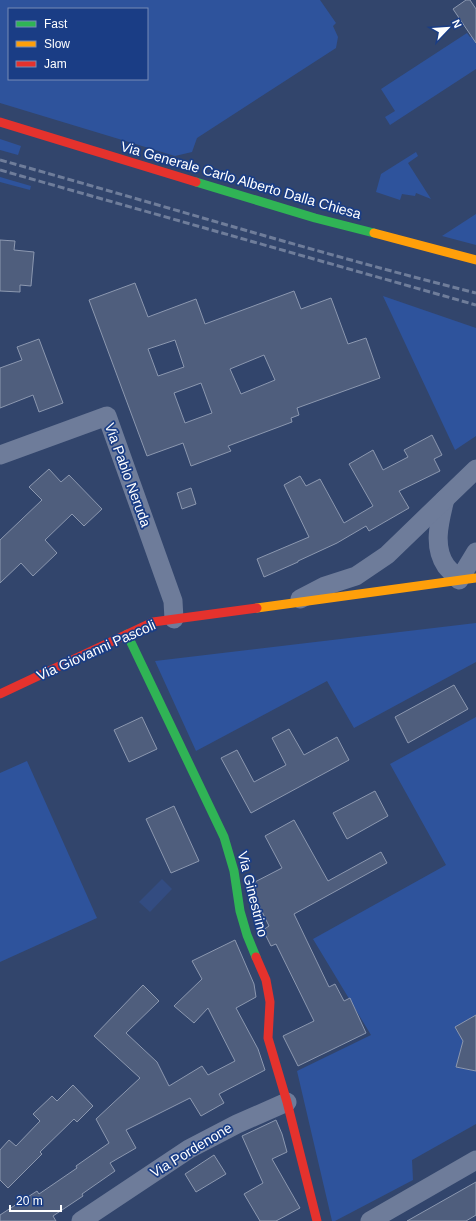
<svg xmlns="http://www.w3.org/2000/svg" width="476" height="1221" font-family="Arial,sans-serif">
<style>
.green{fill:#2e539c;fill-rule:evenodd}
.water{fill:#334c81}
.building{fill:#4f5e7d;stroke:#8c98b0;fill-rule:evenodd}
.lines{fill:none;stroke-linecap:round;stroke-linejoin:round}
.street{stroke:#6e7c9a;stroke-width:19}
.fast{stroke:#30b455;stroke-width:9}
.slow{stroke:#ff9f0a;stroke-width:9}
.jam{stroke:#e5322d;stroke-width:9}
.rail{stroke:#6f7d9a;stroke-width:3;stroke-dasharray:7 3;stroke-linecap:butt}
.labels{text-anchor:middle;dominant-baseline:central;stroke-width:3.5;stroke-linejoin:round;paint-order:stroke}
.street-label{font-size:14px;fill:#fff;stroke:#1a3d85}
</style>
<rect width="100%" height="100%" fill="#32456c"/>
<g class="green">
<path d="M 0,0 L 320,0 L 336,23 L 333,26 L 338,37 L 336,48 L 197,138 L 192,152 L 175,156 L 0,103 ZM 9,9 L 147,9 L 147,79 L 9,79 Z"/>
<path d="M 467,33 L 470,37 L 476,34 L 476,69 L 390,125 L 385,117 L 395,111 L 381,89 Z"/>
<path d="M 0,139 L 21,146 L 18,155 L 0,150 Z"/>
<path d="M 416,152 L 418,156 L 408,163 L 431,199 L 416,193 L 415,196 L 402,194 L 400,200 L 376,192 L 381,174 Z"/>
<path d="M 0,177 L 31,186 L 30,190 L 0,182 Z"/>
<path d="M 476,214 L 476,245 L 442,236 Z"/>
<path d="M 383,296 L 476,328 L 476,436 L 455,450 Z"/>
<path d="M 476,623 L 476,662 L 354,728 L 327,681 L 196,751 L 155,661 Z"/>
<path d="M 476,717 L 476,1015 L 455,1027 L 463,1041 L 456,1067 L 476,1071 L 476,1124 L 412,1160 L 413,1180 L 335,1221 L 332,1221 L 297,1071 L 371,1035 L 313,939 L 446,865 L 390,764 Z"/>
<path d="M 27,761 L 97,918 L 0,962 L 0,773 Z"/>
</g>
<path class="water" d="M 162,879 L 172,889 L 150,912 L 139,902 Z"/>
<g class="building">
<path d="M 466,0 L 470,0 L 476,9 L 476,43 L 453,9 Z"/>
<path d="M 0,240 L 15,241 L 14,250 L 34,252 L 31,286 L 20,285 L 20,292 L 0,291 Z"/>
<path d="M 135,283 L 148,317 L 196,299 L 205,324 L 294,291 L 301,309 L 331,298 L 348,344 L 366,338 L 380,378 L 297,408 L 299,415 L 291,418 L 292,422 L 228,446 L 231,451 L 191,466 L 183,443 L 147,456 L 89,300 ZM 175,340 L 184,367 L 158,376 L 148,349 ZM 264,355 L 275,380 L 241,394 L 230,369 ZM 201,383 L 212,413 L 185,423 L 174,393 Z"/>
<path d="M 39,339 L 63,403 L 39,412 L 33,395 L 0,408 L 0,368 L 22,360 L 17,347 Z"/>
<path d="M 432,435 L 442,455 L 434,459 L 440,471 L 399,491 L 409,508 L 369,531 L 366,526 L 337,543 L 298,561 L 298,562 L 264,577 L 257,559 L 309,537 L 284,485 L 300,476 L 306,486 L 320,479 L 344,523 L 373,506 L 349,464 L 373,450 L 383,470 L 408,457 L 404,450 Z"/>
<path d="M 49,469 L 61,482 L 69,475 L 102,509 L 84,526 L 72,514 L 45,540 L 57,553 L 33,576 L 21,563 L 0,583 L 0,540 L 42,500 L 29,487 Z"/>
<path d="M 191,488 L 196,504 L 182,509 L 177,493 Z"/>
<path d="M 454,685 L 468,709 L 408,743 L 395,717 Z"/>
<path d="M 142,717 L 157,749 L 129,762 L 114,730 Z"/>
<path d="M 289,729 L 304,755 L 337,737 L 349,760 L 251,813 L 221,758 L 237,750 L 254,782 L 286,765 L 272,738 Z"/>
<path d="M 375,791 L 388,816 L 347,839 L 333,813 Z"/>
<path d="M 174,806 L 199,861 L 171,873 L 146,819 Z"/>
<path d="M 294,820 L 328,881 L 381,852 L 387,863 L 294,914 L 329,987 L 335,984 L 344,1001 L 350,998 L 366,1033 L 298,1066 L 283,1036 L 314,1021 L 276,944 L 271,946 L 263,930 L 269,926 L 249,885 L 282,868 L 265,836 Z"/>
<path d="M 235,940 L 254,984 L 256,997 L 236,1008 L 258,1049 L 265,1070 L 219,1094 L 224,1103 L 201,1116 L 190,1098 L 126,1130 L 136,1148 L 110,1163 L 115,1171 L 82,1194 L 83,1196 L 53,1216 L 56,1221 L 0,1221 L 0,1215 L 37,1191 L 39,1194 L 77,1168 L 76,1166 L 109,1143 L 96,1119 L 140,1078 L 94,1036 L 143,985 L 159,1001 L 126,1033 L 157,1062 L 169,1086 L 202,1066 L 208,1075 L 235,1061 L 208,1008 L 194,1023 L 174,1006 L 202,979 L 192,961 Z"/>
<path d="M 476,1015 L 476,1071 L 456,1067 L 463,1041 L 455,1027 Z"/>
<path d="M 73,1085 L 93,1106 L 77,1122 L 74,1119 L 40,1152 L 42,1154 L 8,1188 L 0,1180 L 0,1150 L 9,1140 L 16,1146 L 40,1121 L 33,1114 L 52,1096 L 57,1101 Z"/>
<path d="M 276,1120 L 282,1134 L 287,1152 L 272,1159 L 300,1208 L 276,1221 L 260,1221 L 244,1194 L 263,1183 L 242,1136 Z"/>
<path d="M 214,1155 L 226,1174 L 196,1192 L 185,1174 Z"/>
<path d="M 476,1182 L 476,1215 L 466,1221 L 407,1221 Z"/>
</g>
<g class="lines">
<g class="street">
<path d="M 0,455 L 107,416 L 173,601 L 174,619"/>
<path d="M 445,499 C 440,520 432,546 446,566 C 450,571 455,575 459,580 L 476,552"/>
<path d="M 300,599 L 325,586 L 356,576 L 387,555 L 476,469"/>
<path d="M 81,1221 L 189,1149 L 237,1124 L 287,1102"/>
<path d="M 370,1221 L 476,1160"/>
</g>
<g class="fast">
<path d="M 196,182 L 315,218 L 374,233"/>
<path d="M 127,634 L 224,837 L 234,871 L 240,911 L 247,935 L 256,957"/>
</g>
<g class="slow">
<path d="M 374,233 L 476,260"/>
<path d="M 257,608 L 476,578"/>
</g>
<g class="jam">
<path d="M 0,122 L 196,182"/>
<path d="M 0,694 L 153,622 L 257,608"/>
<path d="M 256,957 L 266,980 L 270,1002 L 268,1038 L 287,1102 L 317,1221"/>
</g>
<g class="rail">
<path d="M 0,160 C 159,204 316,253 476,293"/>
<path d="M 0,170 L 476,305"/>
</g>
</g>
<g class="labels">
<g class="street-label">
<text transform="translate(241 180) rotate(16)">Via Generale Carlo Alberto Dalla Chiesa</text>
<text transform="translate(128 475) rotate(70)">Via Pablo Neruda</text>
<text transform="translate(96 650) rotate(-24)">Via Giovanni Pascoli</text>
<text transform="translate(253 894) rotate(76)">Via Ginestrino</text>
<text transform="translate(191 1150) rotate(-31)">Via Pordenone</text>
</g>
</g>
<rect x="8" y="8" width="140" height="72" fill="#1a3d85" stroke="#768bb6"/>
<rect x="16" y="21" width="20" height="6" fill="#30b455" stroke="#768bb6"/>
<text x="44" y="28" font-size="12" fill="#ffffff">Fast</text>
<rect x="16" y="41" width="20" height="6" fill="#ff9f0a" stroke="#768bb6"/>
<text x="44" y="48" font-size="12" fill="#ffffff">Slow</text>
<rect x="16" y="61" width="20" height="6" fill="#e5322d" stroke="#768bb6"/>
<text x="44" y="68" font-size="12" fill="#ffffff">Jam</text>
<g transform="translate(448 28) rotate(65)" stroke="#1a3d85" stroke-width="3" paint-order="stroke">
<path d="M0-3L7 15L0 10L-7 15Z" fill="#ffffff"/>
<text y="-6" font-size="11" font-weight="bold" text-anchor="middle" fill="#ffffff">N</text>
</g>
<path d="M10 1205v6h51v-6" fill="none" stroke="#ffffff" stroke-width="2"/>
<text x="16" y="1205" font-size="12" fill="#ffffff" stroke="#1a3d85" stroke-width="3" paint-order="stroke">20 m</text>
</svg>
